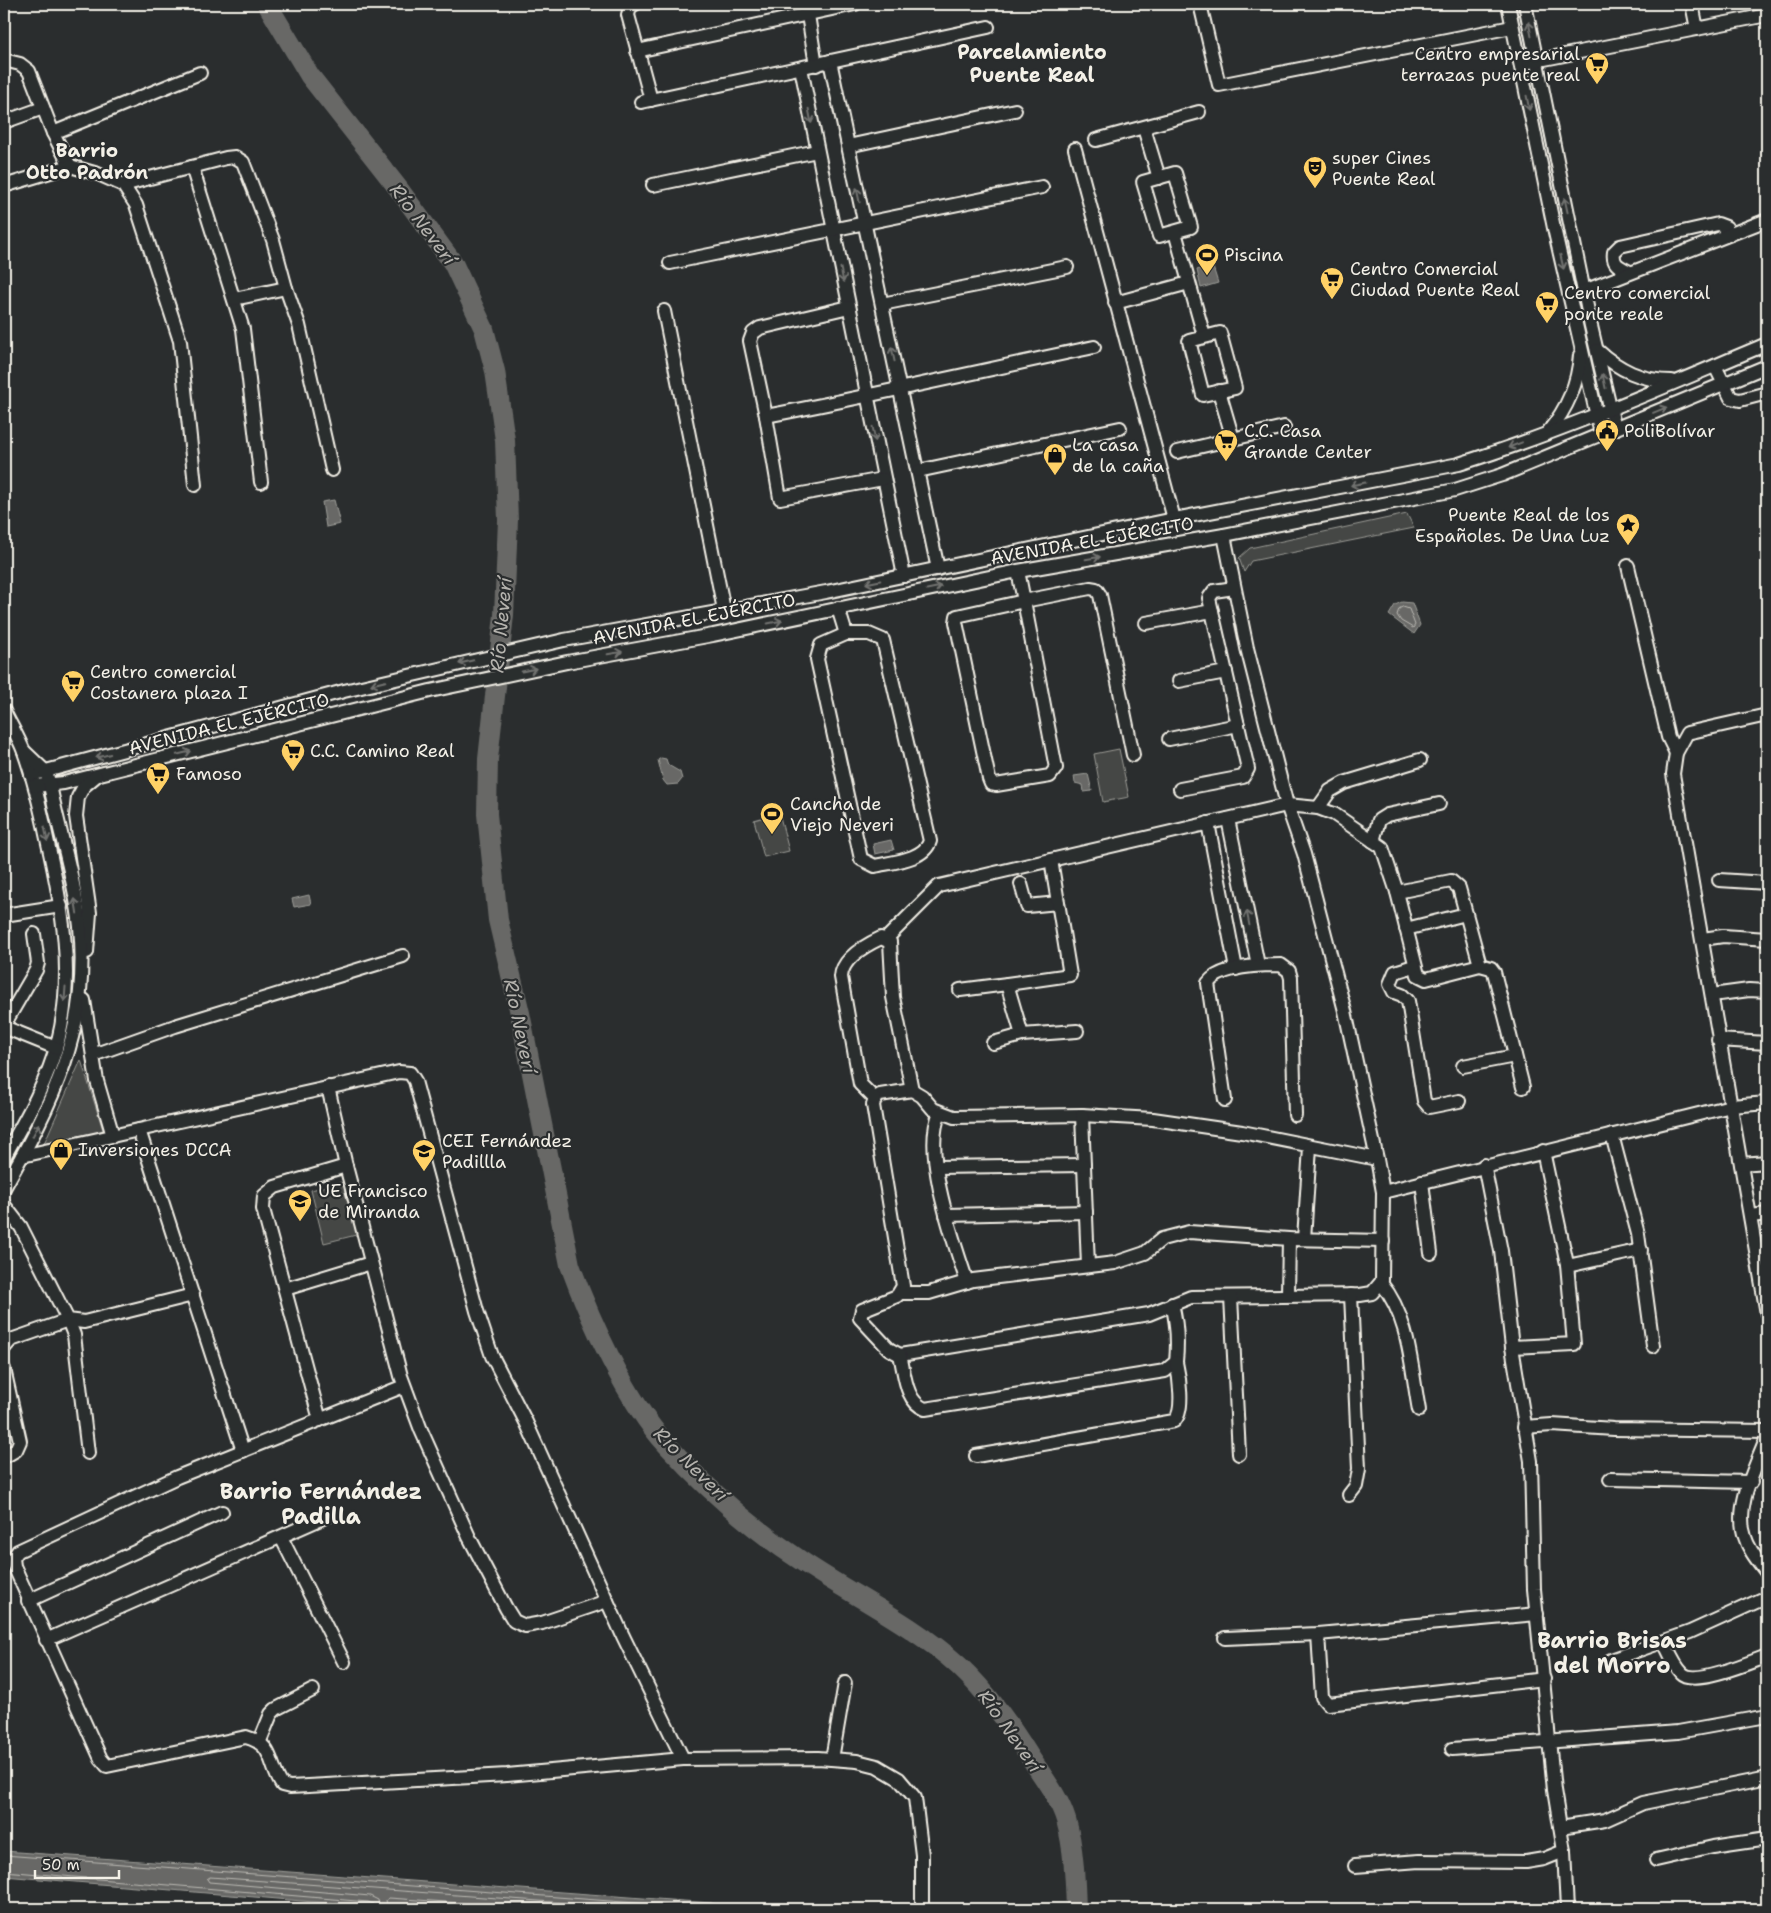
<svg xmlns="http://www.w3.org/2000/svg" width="1771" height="1913" font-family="'Shantell Sans',sans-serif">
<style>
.green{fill:#444645;stroke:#9c9c96}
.water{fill:#676866;stroke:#9f9f9a}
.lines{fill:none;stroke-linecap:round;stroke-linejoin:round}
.shore{stroke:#bcbab4;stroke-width:1}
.river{stroke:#676866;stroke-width:20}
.minor-casing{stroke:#f4f1e8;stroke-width:16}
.minor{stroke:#2a2d2e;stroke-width:12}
.oneway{stroke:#71726f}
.labels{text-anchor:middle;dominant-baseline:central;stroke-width:4.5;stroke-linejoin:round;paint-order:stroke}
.poi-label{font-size:18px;fill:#f4f1e8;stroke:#2a2d2e;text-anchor:start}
.street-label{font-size:18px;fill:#f4f1e8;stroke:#2a2d2e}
.neighbourhood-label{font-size:19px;font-weight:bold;fill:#f4f1e8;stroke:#2a2d2e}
.water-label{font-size:19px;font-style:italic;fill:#b5b3ae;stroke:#2a2d2e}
.quarter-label{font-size:20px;font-weight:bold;fill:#f4f1e8;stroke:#2a2d2e}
.district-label{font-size:22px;font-weight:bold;fill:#f4f1e8;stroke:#2a2d2e}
</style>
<rect width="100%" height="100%" fill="#2a2d2e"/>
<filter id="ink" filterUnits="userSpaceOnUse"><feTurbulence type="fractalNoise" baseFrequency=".02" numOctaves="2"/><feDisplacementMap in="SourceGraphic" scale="10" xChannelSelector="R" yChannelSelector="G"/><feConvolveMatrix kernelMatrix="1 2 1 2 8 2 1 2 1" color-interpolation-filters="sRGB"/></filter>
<g filter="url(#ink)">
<g class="green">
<path d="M 1407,514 L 1414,528 L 1251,561 L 1244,572 L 1239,558 L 1250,548 Z"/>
<path d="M 1119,749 L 1129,797 L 1103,802 L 1094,754 Z"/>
<path d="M 779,813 L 789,851 L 764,857 L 754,820 Z"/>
<path d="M 81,1060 L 104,1133 L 42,1148 Z"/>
<path d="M 347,1181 L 360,1234 L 324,1243 L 311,1190 Z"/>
</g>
<g class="water">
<path d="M 1212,264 L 1218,283 L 1201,288 L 1197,270 Z"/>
<path d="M 334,500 L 340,524 L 326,527 L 322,502 Z"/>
<path d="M 1402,602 L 1412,603 L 1420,625 L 1414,634 L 1389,615 L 1395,605 Z"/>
<path d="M 661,758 L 666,759 L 668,765 L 680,772 L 682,779 L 678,784 L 667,785 L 663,780 L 658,760 Z"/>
<path d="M 1088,774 L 1092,791 L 1084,792 L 1083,785 L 1075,783 L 1074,776 Z"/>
<path d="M 891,840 L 894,850 L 875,854 L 873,844 Z"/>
<path d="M 309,895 L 311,904 L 294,907 L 292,899 Z"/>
<path d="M 4,1851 L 711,1903 L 733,1909 L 397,1909 L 4,1876 Z"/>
</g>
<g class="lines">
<g class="shore">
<path d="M 1403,607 L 1409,609 L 1415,625 L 1413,628 L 1401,621 L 1397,615 L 1399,609 Z"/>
<path d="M 4,1855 L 715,1909"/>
<path d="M 4,1871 L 368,1902 L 373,1904 L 374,1909"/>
<path d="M 380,1909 L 378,1900 L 370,1896 L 209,1882 L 207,1879 L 210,1877 L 648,1909"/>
<path d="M 388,1909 L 386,1900 L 389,1898 L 546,1909"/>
</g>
<path class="river" d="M 267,4 L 310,76 L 398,188 L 453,263 L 484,329 L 495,371 L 505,440 L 508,520 L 504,615 L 488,759 L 487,814 L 498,920 L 520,1013 L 570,1265 C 590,1320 627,1402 667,1445 C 706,1488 754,1530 803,1562 C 855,1597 913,1624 959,1666 C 988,1693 1009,1724 1030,1757 C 1043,1777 1059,1797 1066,1820 C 1074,1848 1075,1880 1076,1909"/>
<g class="minor-casing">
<g id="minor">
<path d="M 635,4 L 630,7 L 628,15 L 651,100"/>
<path d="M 1200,4 L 1219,85 L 1512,27"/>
<path d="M 1508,4 L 1554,228 L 1601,434"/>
<path d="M 1525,4 L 1591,326 L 1615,429"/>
<path d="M 1692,4 L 1697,29"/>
<path d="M 808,15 L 816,65"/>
<path d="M 637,51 L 855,4"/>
<path d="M 4,60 L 20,64 L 29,71 L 53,133 L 70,166"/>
<path d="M 830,61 L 938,569"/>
<path d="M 1529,62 L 1767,15"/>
<path d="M 801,68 L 904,576"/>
<path d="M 641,102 L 988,27"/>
<path d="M 4,122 L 43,108"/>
<path d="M 1144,128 L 1159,178"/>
<path d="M 53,133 L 200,73"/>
<path d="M 1096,140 L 1199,112"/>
<path d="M 848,146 L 1015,110"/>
<path d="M 1075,149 L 1174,519"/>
<path d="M 192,167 L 243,329 L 261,482"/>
<path d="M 1175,173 L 1191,227 L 1159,236 L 1143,182 Z"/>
<path d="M 123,185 L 226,158 L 235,157 L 243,162 L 273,240 L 286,288 L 299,325 L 332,470"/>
<path d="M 653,185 L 817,151"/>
<path d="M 4,186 L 70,166 L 98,174 L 123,185 L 136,205 L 180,341 L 195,485"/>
<path d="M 1175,232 L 1204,336"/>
<path d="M 670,263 L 1042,187"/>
<path d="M 1630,272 C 1620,267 1612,265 1614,252 L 1620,246 L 1718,224 L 1726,227 L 1724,236"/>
<path d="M 1584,291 L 1767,220"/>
<path d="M 234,299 L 286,288"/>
<path d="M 1115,303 L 1189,283"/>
<path d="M 882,304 L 1067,267"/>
<path d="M 849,307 L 760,328 L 753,333 L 750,341 L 766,416 L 780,498 L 883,479"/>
<path d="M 664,311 L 724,610"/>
<path d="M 1220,333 L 1235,388 L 1203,395 L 1189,341 Z"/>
<path d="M 1597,350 C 1619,370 1642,381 1672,381"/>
<path d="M 1715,366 L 1731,398 L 1740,400 L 1767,393"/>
<path d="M 1219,391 L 1233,439"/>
<path d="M 766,416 C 876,395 985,370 1094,347"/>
<path d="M 1548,432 C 1567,409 1578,385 1580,355"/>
<path d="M 1177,452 L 1284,427"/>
<path d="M 918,471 L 1120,428"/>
<path d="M 1224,535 L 1247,648 L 1287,805 L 1304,854 L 1345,1011 L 1377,1159 L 1383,1192 L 1382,1281 L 1372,1293 L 1360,1295 L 1191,1297 L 1149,1314 L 900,1355 L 889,1349 L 860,1318 L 862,1310 L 897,1296 L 903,1286 L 873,1105 L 875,1099 L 880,1095 L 912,1090 L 922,1096 L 933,1109 L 954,1117 L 1082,1115 L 1153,1119 L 1242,1132 L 1377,1159"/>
<path d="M 1628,566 L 1668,737 L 1676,753"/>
<path d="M 1018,571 L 1024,601 L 1090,588 L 1096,589 L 1100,595 L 1133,755"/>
<path d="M 1024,601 L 1056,768 L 1050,776 L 996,785 L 991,784 L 989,779 L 956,622 L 957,616 Z"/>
<path d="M 838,608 L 846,634"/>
<path d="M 1146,623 L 1212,611"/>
<path d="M 846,634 L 869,634 L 883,640 L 930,841 C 924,860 892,862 875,866 L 861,859 L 817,659 L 821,645 Z"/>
<path d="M 1179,681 L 1226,672"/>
<path d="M 4,711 C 10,724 19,738 24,752 C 34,780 41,810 47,839 C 62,906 75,973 58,1041 C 47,1083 25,1120 4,1157"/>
<path d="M 1767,715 L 1687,733 L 1676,753 L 1673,774 L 1767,1314"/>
<path d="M 1169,739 L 1238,725"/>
<path d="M 31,775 L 344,691 L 564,640 L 826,592 L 1174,519 L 1459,464 C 1564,431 1666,386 1767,344"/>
<path d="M 35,786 L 64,783 L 430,691 L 567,662 L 713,635 L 1018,571 L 1224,535 L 1455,490 L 1502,475 L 1767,366"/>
<path d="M 1180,789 L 1243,777 L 1248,769 L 1209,598 L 1214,591 L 1234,588"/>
<path d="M 1318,808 L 1330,791 L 1344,783 L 1420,760"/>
<path d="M 1228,819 L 1258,965"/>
<path d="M 1208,823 L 1236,969"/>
<path d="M 1373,841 L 1379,820 L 1387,815 L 1439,804"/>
<path d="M 1719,880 L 1767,883"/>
<path d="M 1021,884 L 1027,906 L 1058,903"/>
<path d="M 1397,892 L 1451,881 L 1459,888 L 1480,965"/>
<path d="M 4,915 L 61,906"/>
<path d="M 1406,929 L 1466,914"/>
<path d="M 886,939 L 939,886 L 1287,805 L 1318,808 L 1334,814 L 1382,847 L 1397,892 L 1418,975 L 1426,979 L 1480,965 L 1491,968 L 1494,972 L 1523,1087"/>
<path d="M 1703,939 L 1723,936 L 1767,939"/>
<path d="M 87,952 L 90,913 L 76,816 L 78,797 L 84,786 L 96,776"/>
<path d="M 1414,966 L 1395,972 L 1390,984 L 1394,992 L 1402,995 L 1408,1001 L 1424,1101 L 1429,1107 L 1459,1101"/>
<path d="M 960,990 L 1007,984"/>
<path d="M 1712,995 L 1749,990 L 1767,991"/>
<path d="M 84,1000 L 97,1081 L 113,1136"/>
<path d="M 4,1025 L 36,970 L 38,963 L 34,934"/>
<path d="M 4,1027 L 56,1048"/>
<path d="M 1022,1035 L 1007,984 L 1070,975 L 1051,860"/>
<path d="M 1718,1040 L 1767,1043"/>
<path d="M 993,1043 L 1022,1035 L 1077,1031"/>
<path d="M 93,1055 L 175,1026 L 403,956"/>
<path d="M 1463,1066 L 1515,1056"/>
<path d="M 328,1087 L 346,1166 L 401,1376 L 421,1430 L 469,1537 L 506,1608 L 514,1621 L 525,1626 L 542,1623 L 607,1601"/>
<path d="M 875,1099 L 860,1084 L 841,977 C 842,958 866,945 881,938 L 890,942 L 893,997 L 912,1090"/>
<path d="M 1225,1100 L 1208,983 C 1220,966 1261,965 1281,965 L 1289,971 L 1291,978 L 1295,1115"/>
<path d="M 940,1113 C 921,1151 954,1242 967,1282"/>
<path d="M 1082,1115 L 1088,1266"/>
<path d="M 139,1130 L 243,1451"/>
<path d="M 1612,1135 L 1638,1234 L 1653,1346"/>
<path d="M 22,1156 L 399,1072 L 410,1073 L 415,1081 L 477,1311 L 492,1356 L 526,1422 L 623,1636 L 683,1759"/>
<path d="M 1741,1164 L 1767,1162"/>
<path d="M 1484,1165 L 1501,1251 L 1512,1347 L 1531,1461 L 1534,1589 L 1554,1790 L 1564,1851 L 1567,1909"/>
<path d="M 937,1167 L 1084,1165"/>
<path d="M 1422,1182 L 1431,1253"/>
<path d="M 4,1188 C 53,1102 90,1030 80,927 C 75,879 59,832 50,785 L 46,772 L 24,751"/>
<path d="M 1383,1192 L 1731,1106 L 1767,1103"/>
<path d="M 4,1205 L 21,1227 L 68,1320 L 84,1322 L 193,1295"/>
<path d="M 946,1215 L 1086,1212"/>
<path d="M 1751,1216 L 1767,1214"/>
<path d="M 1304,1239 L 1310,1147"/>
<path d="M 1567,1264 L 1572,1265 L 1641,1250"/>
<path d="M 1381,1283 C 1410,1318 1411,1368 1419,1410"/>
<path d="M 285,1289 L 371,1263"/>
<path d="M 900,1293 L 929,1293 L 973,1280 L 1115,1263 L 1145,1253 L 1162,1239 L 1189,1232 L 1289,1239 L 1383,1241"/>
<path d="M 1288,1295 L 1289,1239"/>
<path d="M 1231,1297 L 1239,1454"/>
<path d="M 1512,1347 L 1574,1344 L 1567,1264 L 1543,1151"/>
<path d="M 4,1348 L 11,1340 L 68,1320 L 74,1335 L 88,1453"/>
<path d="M 900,1355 C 905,1374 905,1401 925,1409 L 1165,1371 L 1176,1362 C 1178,1342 1177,1323 1172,1304"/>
<path d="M 4,1369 L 20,1441 L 16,1450 L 4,1457"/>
<path d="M 404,1386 L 177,1477 L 18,1551 L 13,1558 L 14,1566 L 101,1759 L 107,1766 L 246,1737 C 275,1745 268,1764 282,1785 L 290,1787 L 507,1775 L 683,1759 L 818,1758 L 857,1761 L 877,1766 L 899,1779 L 915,1798 L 922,1855 L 922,1909"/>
<path d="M 320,1420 L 263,1209 L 264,1196 L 275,1187 L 346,1166"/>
<path d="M 1524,1427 L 1552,1425 L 1614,1429 L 1767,1431"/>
<path d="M 1767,1437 C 1756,1467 1734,1506 1745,1537 C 1749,1551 1759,1562 1767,1573"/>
<path d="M 976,1456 L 1174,1421 C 1185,1412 1179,1375 1176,1362"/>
<path d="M 1610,1479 L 1751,1482"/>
<path d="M 1349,1495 L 1356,1486 L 1359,1469 L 1351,1295"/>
<path d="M 281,1537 L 344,1662"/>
<path d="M 28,1601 L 222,1512"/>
<path d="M 1318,1634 L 1322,1697 L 1328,1704 L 1544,1679"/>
<path d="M 1225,1638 L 1318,1634 L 1537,1614"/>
<path d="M 46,1640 L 332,1514"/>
<path d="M 1664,1642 C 1669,1652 1674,1665 1682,1673 C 1694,1686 1751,1662 1767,1656"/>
<path d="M 1611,1660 L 1690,1632 L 1767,1597"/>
<path d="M 260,1741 L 271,1714 L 276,1709 L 313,1690"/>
<path d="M 1452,1749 L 1678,1732 L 1767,1716"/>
<path d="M 832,1759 L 845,1683"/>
<path d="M 1560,1827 L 1605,1820 L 1643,1803 L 1767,1778"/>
<path d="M 1656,1860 L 1713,1847 L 1767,1839"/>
<path d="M 1355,1866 L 1419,1861 L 1526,1862 L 1544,1859 L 1564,1851"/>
</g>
</g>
<use href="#minor" class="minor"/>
</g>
<defs><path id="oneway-shaft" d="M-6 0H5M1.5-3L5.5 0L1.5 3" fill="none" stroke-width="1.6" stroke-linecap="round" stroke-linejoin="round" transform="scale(1.25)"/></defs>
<g class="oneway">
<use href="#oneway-shaft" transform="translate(1530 29) rotate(-101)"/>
<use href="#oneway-shaft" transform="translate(1528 103) rotate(79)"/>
<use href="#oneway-shaft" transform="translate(810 116) rotate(79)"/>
<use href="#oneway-shaft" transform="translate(858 195) rotate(-102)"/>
<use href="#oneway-shaft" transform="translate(1566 205) rotate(-102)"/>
<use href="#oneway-shaft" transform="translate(1562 262) rotate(77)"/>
<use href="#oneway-shaft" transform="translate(842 275) rotate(78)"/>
<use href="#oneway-shaft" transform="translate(893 354) rotate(-102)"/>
<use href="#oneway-shaft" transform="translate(1604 381) rotate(-102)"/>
<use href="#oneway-shaft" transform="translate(1660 410) rotate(-22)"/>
<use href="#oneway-shaft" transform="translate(874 434) rotate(79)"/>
<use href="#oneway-shaft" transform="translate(1515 445) rotate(159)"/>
<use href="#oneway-shaft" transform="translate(1358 484) rotate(169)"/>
<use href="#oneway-shaft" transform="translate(1093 558) rotate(-10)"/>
<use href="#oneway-shaft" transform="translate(873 582) rotate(168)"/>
<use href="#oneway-shaft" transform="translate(934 588) rotate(-12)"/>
<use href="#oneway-shaft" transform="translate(775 622) rotate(-12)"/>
<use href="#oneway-shaft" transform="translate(615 653) rotate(-10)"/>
<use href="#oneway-shaft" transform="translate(466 662) rotate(167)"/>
<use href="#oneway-shaft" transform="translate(529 670) rotate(-12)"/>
<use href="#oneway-shaft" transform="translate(378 683) rotate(167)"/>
<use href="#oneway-shaft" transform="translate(184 753) rotate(-14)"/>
<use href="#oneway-shaft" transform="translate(103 756) rotate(165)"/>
<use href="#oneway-shaft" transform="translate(46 834) rotate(78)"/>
<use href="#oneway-shaft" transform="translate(76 906) rotate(-99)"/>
<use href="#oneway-shaft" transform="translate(1248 918) rotate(-101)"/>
<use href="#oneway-shaft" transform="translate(65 994) rotate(94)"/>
<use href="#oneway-shaft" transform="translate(36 1130) rotate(-62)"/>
</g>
</g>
<defs>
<g id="supermarket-pin" transform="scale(1.25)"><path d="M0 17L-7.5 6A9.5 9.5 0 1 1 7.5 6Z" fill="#ffd166" stroke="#2a2d2e"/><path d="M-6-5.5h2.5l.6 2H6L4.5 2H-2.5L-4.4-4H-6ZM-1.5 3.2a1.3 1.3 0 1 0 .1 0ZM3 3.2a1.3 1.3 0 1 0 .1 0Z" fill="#111"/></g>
<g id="theatre-pin" transform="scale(1.25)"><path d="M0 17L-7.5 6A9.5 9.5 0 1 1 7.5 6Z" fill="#ffd166" stroke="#2a2d2e"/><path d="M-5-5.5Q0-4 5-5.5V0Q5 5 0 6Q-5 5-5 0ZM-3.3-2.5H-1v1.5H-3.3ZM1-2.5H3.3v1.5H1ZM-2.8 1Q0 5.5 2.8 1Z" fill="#111"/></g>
<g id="stadium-pin" transform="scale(1.25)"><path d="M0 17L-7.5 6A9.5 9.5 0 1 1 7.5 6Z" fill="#ffd166" stroke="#2a2d2e"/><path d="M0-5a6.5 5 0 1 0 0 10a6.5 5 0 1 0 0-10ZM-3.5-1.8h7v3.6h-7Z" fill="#111"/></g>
<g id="civic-pin" transform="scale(1.25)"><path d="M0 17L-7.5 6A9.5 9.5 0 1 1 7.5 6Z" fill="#ffd166" stroke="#2a2d2e"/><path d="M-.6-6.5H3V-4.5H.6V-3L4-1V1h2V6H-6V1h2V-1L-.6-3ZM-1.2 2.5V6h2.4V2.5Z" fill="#111"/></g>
<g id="shop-pin" transform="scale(1.25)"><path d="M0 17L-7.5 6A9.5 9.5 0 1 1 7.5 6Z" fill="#ffd166" stroke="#2a2d2e"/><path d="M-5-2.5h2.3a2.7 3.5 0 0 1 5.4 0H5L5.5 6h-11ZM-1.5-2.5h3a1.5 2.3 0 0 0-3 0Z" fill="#111"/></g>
<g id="sight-pin" transform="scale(1.25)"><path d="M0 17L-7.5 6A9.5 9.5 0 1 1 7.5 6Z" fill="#ffd166" stroke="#2a2d2e"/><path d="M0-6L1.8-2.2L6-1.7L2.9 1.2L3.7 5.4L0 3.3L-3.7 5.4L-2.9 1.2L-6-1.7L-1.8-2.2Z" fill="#111"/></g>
<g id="school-pin" transform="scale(1.25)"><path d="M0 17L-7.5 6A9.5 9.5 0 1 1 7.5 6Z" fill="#ffd166" stroke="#2a2d2e"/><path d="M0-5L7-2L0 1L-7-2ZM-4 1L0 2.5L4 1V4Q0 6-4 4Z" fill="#111"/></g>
</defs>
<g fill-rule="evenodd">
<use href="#supermarket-pin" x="1597" y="64"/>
<use href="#theatre-pin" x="1315" y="168"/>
<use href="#stadium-pin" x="1207" y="255"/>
<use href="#supermarket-pin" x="1332" y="279"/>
<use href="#supermarket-pin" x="1547" y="303"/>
<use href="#civic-pin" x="1607" y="431"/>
<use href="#supermarket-pin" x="1226" y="441"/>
<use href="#shop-pin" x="1055" y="455"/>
<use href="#sight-pin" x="1628" y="525"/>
<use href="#supermarket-pin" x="73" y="682"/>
<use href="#supermarket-pin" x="293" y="751"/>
<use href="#supermarket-pin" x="158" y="774"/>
<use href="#stadium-pin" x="772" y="814"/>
<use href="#shop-pin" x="61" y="1150"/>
<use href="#school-pin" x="424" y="1151"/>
<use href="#school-pin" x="300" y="1201"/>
</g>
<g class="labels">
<g class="poi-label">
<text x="1580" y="54" text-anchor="end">Centro empresarial<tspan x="1580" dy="21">terrazas puente real</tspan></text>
<text x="1332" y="158">super Cines<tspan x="1332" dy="21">Puente Real</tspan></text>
<text x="1224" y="255">Piscina</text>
<text x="1350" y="269">Centro Comercial<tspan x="1350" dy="21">Ciudad Puente Real</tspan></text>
<text x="1564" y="293">Centro comercial<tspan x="1564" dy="21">ponte reale</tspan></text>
<text x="1244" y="431">C.C. Casa<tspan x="1244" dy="21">Grande Center</tspan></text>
<text x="1624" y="431">PoliBolívar</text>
<text x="1072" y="445">La casa<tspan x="1072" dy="21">de la caña</tspan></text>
<text x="1610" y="515" text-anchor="end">Puente Real de los<tspan x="1610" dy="21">Españoles. De Una Luz</tspan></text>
<text x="90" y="672">Centro comercial<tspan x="90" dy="21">Costanera plaza I</tspan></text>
<text x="310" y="751">C.C. Camino Real</text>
<text x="176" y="774">Famoso</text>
<text x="790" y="804">Cancha de<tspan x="790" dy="21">Viejo Neveri</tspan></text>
<text x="442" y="1141">CEI Fernández<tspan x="442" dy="21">Padillla</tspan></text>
<text x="78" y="1150">Inversiones DCCA</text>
<text x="318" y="1191">UE Francisco<tspan x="318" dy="21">de Miranda</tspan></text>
</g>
<g class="street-label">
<text transform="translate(1092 541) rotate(-10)">AVENIDA EL EJÉRCITO</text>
<text transform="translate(694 619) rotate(-11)">AVENIDA EL EJÉRCITO</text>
<text transform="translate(229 724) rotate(-14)">AVENIDA EL EJÉRCITO</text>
</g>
<g class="neighbourhood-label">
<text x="87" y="150">Barrio<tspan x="87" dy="22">Otto Padrón</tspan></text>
</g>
<g class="water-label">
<text transform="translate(423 224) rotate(53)">Río Neverí</text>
<text transform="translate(501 625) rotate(-85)">Río Neverí</text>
<text transform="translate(520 1026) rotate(78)">Río Neverí</text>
<text transform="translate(691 1464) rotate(45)">Río Neverí</text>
<text transform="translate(1010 1731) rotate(55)">Río Neverí</text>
</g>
<g class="quarter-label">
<text x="1032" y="52">Parcelamiento<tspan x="1032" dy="23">Puente Real</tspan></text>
</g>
<g class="district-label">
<text x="321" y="1491">Barrio Fernández<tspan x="321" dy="25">Padilla</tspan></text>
<text x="1612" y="1640">Barrio Brisas<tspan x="1612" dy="25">del Morro</tspan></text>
</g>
</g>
<rect width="1771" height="1913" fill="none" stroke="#2a2d2e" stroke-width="20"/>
<rect x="10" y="10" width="1751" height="1893" fill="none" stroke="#f4f1e8" stroke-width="2" filter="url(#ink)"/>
<path d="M35 1870v8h84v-8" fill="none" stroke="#f4f1e8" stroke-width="2.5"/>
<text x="42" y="1870" font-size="15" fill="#f4f1e8" stroke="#2a2d2e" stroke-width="4" paint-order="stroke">50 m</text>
</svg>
